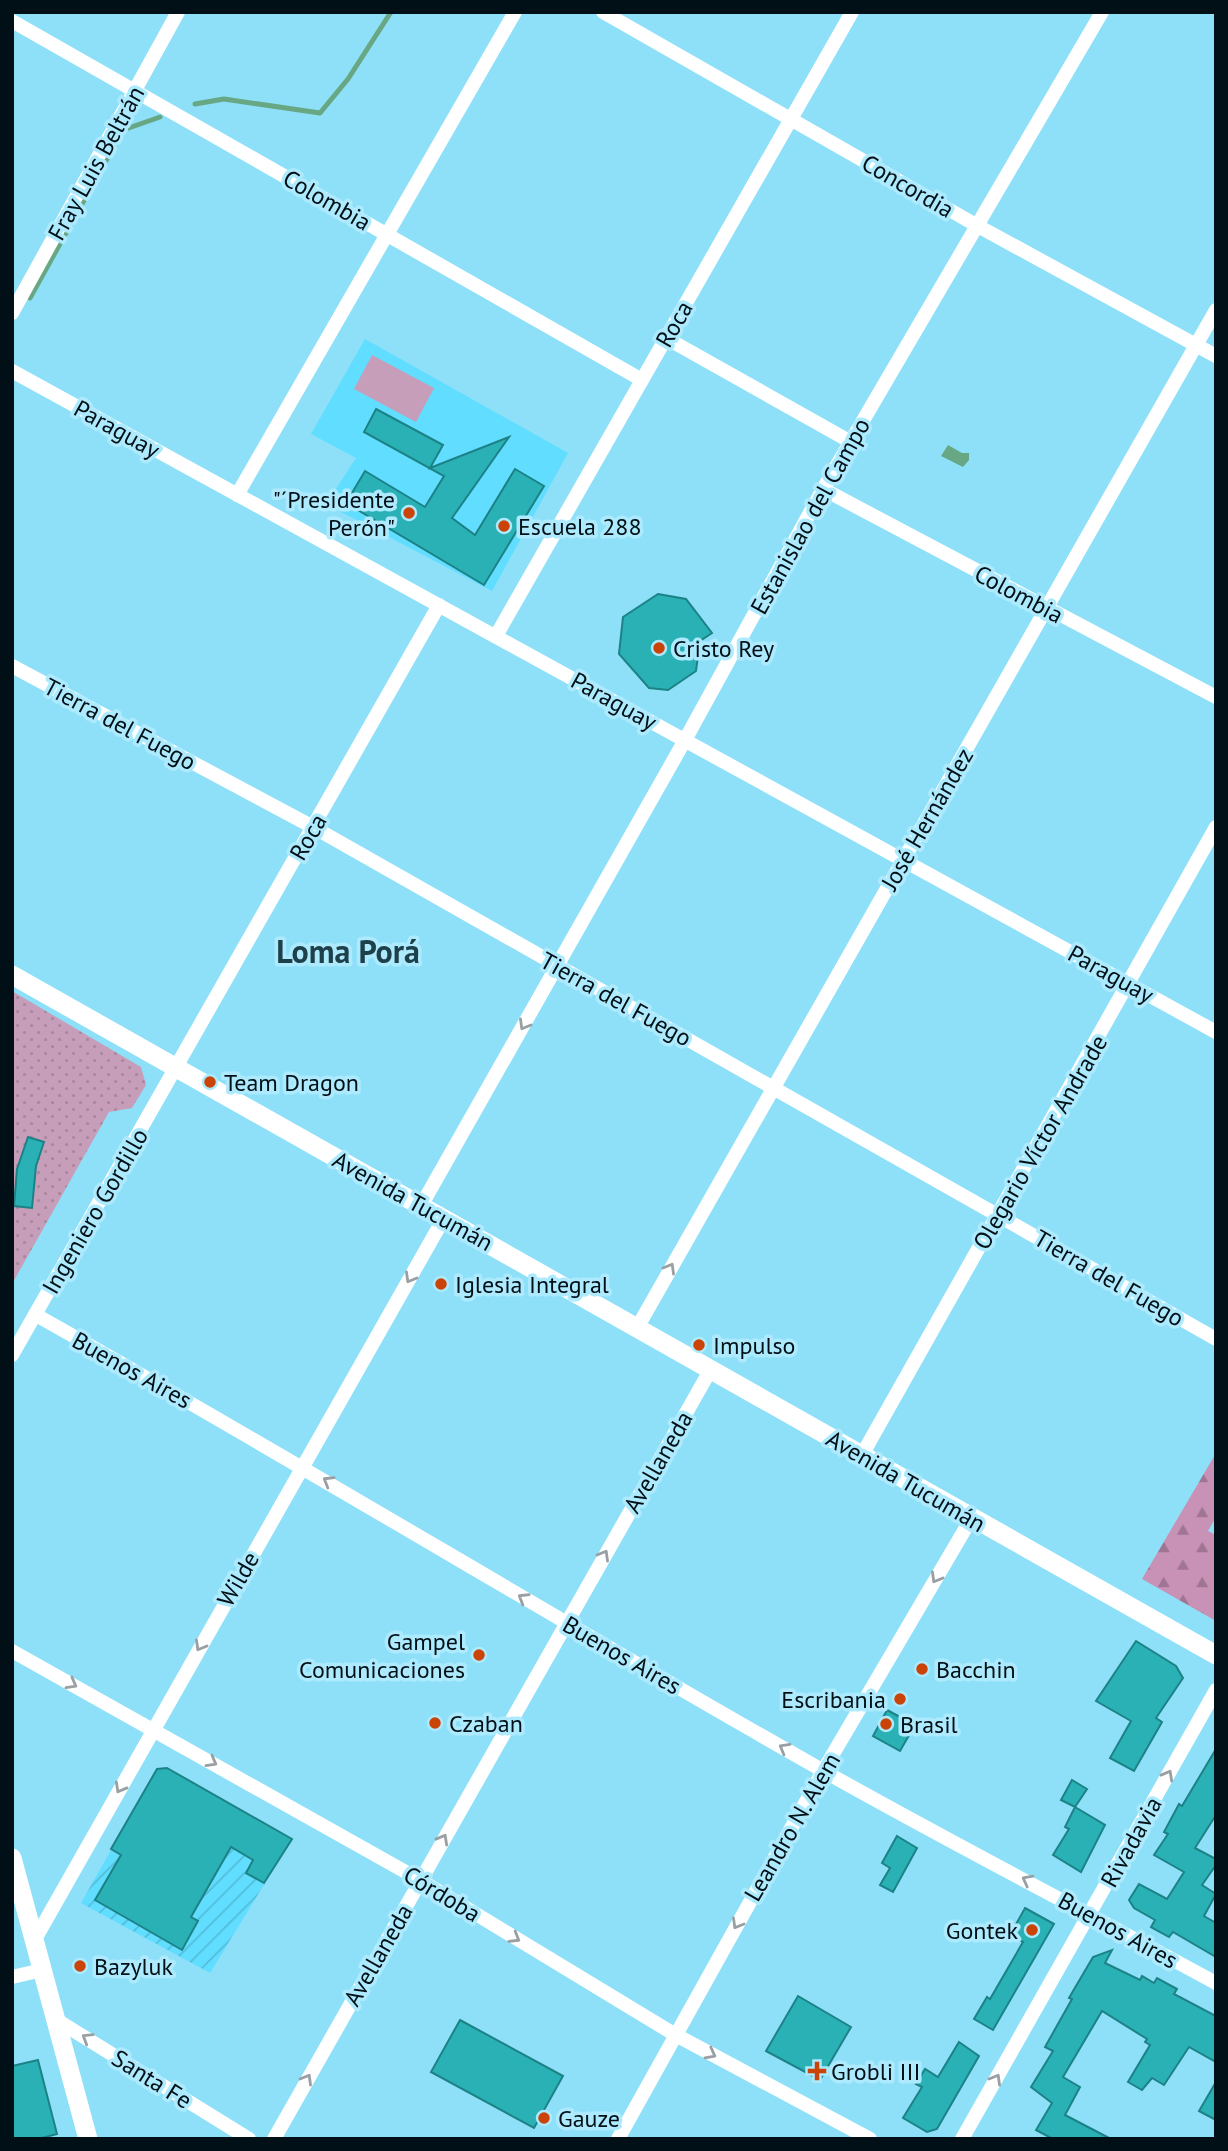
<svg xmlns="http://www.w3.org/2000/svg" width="1228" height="2151" font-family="'PT Sans',sans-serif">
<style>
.built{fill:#60ddff}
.industrial{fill:url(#industrial-furrows)}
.green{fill:#c79eb9}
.forest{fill:url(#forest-firs)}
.park{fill:url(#park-dots)}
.water{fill:#68a784}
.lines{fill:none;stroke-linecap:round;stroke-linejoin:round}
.stream{stroke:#68a784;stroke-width:5}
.building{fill:#2ab1b6;stroke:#1c8286;stroke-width:2}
.minor{stroke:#fff;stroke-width:14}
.secondary{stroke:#fff;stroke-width:19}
.oneway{stroke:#999fa2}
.poi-dot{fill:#ca4408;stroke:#aeeafd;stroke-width:2.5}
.labels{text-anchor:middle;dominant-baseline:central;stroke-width:7;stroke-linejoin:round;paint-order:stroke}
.street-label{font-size:24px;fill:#001016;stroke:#aeeafd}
.poi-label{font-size:24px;fill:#001016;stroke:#aeeafd;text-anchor:start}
.district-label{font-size:32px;font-weight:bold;fill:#1d404a;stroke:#aeeafd}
</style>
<defs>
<pattern id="industrial-furrows" width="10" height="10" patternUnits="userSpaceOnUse" patternTransform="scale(1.75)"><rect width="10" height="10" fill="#60ddff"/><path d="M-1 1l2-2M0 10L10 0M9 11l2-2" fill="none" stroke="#52bdda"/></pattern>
<pattern id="forest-firs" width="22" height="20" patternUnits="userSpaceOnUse" patternTransform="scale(1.75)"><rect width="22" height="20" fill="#c891b6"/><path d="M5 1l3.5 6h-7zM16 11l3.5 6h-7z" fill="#a07593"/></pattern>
<pattern id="park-dots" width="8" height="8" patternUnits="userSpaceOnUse" patternTransform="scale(1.75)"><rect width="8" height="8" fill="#c79eb9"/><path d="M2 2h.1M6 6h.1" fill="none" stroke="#a9879e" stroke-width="1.8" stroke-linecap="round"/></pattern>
</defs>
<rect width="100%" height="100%" fill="#8ee0f9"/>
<path class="built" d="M 365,339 L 568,453 L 492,591 L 326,504 L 356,458 L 311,434 Z"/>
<path class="industrial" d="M 167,1768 L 292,1839 L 210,1973 L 81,1903 L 157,1769 Z"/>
<path class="green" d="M 372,355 L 434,388 L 416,422 L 354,389 Z"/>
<path class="forest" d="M 1216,1453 L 1216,1517 L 1208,1531 L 1216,1535 L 1216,1621 L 1142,1579 Z"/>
<path class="park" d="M 12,991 L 141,1067 L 146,1085 L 132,1108 L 109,1112 L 12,1284 Z"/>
<path class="water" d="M 948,445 L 962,453 L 969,453 L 969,460 L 963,467 L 941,456 Z"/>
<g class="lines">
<g class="stream">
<path d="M 195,104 L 224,99 L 320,113 L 348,79 L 391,12"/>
<path d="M 30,298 L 123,130 L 160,117"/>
</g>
</g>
<g class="building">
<path d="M 376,409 L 443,445 L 430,468 L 509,437 L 452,518 L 475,535 L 515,469 L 544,486 L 484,585 L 346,503 L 365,471 L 425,507 L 444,476 L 364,432 Z"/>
<path d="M 658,594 L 686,599 L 712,633 L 700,641 L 696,671 L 668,690 L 649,688 L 619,654 L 623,617 Z"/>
<path d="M 28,1137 L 44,1142 L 36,1166 L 32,1208 L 14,1206 L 17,1169 Z"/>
<path d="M 1136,1641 L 1176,1666 L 1183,1678 L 1156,1718 L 1162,1722 L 1134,1771 L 1110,1758 L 1131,1721 L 1096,1701 Z"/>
<path d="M 887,1710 L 915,1725 L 900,1751 L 873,1736 Z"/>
<path d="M 1216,1749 L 1216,1815 L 1195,1848 L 1216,1859 L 1216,1865 L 1202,1885 L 1216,1894 L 1204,1916 L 1216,1923 L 1216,1957 L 1173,1932 L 1169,1937 L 1151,1927 L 1155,1920 L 1134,1908 L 1129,1900 L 1139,1884 L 1167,1899 L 1184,1872 L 1154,1855 L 1168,1834 L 1164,1832 L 1179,1804 L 1182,1806 Z"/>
<path d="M 167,1768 L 292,1839 L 264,1883 L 246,1873 L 253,1860 L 231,1847 L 191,1917 L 198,1921 L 182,1950 L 95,1900 L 121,1855 L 111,1849 L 157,1769 Z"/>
<path d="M 1072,1780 L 1087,1789 L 1075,1807 L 1061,1800 Z"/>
<path d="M 1075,1807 L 1105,1825 L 1081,1872 L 1053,1855 L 1069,1829 L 1065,1827 Z"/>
<path d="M 897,1836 L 917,1848 L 893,1892 L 880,1885 L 890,1868 L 882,1863 Z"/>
<path d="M 1025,1908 L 1054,1924 L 993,2030 L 974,2019 L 987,1997 L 990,1999 L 1023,1942 L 1010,1935 Z"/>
<path d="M 1112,1950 L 1105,1963 L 1140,1980 L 1142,1976 L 1154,1983 L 1157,1978 L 1177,1989 L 1174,1994 L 1216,2016 L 1216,2062 L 1189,2047 L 1164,2085 L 1152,2078 L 1142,2090 L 1128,2082 L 1150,2045 L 1145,2042 L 1147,2039 L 1102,2011 L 1063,2077 L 1080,2087 L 1065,2115 L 1111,2139 L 1053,2139 L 1036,2130 L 1052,2103 L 1031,2087 L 1053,2051 L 1045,2047 L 1072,1999 L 1069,1998 L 1093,1957 Z"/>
<path d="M 798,1996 L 851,2027 L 820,2080 L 766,2051 Z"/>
<path d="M 460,2020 L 563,2076 L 534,2128 L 431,2072 Z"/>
<path d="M 959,2042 L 979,2056 L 937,2129 L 927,2132 L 903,2118 L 922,2087 L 916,2084 L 925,2069 L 938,2077 Z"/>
<path d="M 38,2060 L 57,2134 L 38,2139 L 12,2139 L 12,2066 Z"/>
<path d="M 1216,2082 L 1216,2120 L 1199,2111 Z"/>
</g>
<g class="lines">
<g class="minor">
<path d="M 603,12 L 976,225 L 1216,356"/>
<path d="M 12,21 L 642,380"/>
<path d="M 12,313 L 178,12"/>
<path d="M 666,338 L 851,442"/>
<path d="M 12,371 L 1216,1032"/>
<path d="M 823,489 L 1216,697"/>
<path d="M 237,495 L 515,12"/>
<path d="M 496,636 L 852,12"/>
<path d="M 12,666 L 313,827 L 1216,1339"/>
<path d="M 421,1206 L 685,740 L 823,489 L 1102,12"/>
<path d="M 36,1315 C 299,1463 557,1620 820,1769 C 951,1843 1084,1911 1216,1983"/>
<path d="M 637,1328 L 1216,310"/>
<path d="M 12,1355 L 439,605"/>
<path d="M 862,1455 L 1216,827"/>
<path d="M 12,1651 L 420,1880 L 674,2034 L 870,2139"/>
<path d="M 34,1941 L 444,1218"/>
<path d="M 12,1977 L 42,1970"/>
<path d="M 55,2019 L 249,2139"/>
<path d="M 274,2139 L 711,1369"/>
<path d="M 618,2139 L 823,1771 L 971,1519"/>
<path d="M 962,2139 L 1216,1690"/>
</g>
<g class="secondary">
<path d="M 12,975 L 1216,1655"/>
<path d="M 12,1858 L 88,2139"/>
</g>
</g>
<defs><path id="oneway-chevron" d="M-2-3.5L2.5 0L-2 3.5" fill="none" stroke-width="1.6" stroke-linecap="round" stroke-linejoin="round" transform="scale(1.75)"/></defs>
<g class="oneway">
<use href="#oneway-chevron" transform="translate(524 1025) rotate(120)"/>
<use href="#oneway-chevron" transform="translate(670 1268) rotate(-60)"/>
<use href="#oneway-chevron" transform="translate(410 1278) rotate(120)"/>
<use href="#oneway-chevron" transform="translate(328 1481) rotate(-149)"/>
<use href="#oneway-chevron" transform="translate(604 1555) rotate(-60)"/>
<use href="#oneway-chevron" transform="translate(936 1578) rotate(120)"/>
<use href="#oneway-chevron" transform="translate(523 1598) rotate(-149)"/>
<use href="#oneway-chevron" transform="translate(200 1646) rotate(120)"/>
<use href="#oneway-chevron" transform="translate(72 1684) rotate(29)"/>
<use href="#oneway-chevron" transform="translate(784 1748) rotate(-150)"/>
<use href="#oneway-chevron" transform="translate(212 1762) rotate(29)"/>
<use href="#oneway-chevron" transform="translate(1168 1775) rotate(-61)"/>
<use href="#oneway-chevron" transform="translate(120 1788) rotate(119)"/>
<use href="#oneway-chevron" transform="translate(443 1839) rotate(-61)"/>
<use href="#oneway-chevron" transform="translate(1027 1880) rotate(-152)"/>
<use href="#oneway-chevron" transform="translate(737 1924) rotate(120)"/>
<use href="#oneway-chevron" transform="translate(515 1938) rotate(31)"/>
<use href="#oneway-chevron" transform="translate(87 2038) rotate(-148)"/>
<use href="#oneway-chevron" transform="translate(711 2054) rotate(28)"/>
<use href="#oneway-chevron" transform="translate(307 2079) rotate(-60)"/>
<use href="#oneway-chevron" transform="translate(996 2079) rotate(-60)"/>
</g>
<g class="poi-dot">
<circle cx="409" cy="513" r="7"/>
<circle cx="504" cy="526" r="7"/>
<circle cx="659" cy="648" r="7"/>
<circle cx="210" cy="1082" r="7"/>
<circle cx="441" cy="1284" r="7"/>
<circle cx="699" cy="1345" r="7"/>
<circle cx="479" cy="1655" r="7"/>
<circle cx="922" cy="1669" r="7"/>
<circle cx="900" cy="1699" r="7"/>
<circle cx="435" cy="1723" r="7"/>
<circle cx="886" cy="1724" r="7"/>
<circle cx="1032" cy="1930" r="7"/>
<circle cx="80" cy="1966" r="7"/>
<path d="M813.5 2060.5h7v7h7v7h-7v7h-7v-7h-7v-7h7z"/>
<circle cx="544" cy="2118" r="7"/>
</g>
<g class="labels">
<g class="street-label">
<text transform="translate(96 163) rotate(-61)">Fray Luis Beltrán</text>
<text transform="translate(908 186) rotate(30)">Concordia</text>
<text transform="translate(327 200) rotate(30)">Colombia</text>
<text transform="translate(674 324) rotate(-60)">Roca</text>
<text transform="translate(117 429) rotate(29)">Paraguay</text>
<text transform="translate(810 516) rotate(-61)">Estanislao del Campo</text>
<text transform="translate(1019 594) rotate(28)">Colombia</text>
<text transform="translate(614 701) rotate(29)">Paraguay</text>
<text transform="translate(120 724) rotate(28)">Tierra del Fuego</text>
<text transform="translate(927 819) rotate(-60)">José Hernández</text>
<text transform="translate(308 837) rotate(-60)">Roca</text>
<text transform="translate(1111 974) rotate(29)">Paraguay</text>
<text transform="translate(616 999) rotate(29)">Tierra del Fuego</text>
<text transform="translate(1040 1142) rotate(-60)">Olegario Víctor Andrade</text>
<text transform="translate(413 1201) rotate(29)">Avenida Tucumán</text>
<text transform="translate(95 1211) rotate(-60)">Ingeniero Gordillo</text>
<text transform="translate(1109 1278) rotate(30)">Tierra del Fuego</text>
<text transform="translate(132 1370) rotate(29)">Buenos Aires</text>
<text transform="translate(658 1462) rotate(-60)">Avellaneda</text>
<text transform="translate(906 1481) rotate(30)">Avenida Tucumán</text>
<text transform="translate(238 1579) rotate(-60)">Wilde</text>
<text transform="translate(622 1655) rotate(30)">Buenos Aires</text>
<text transform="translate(792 1827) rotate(-60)">Leandro N. Alem</text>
<text transform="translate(1131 1842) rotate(-61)">Rivadavia</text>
<text transform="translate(442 1894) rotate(31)">Córdoba</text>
<text transform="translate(1118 1930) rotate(29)">Buenos Aires</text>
<text transform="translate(378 1955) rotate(-60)">Avellaneda</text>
<text transform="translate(152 2079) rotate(32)">Santa Fe</text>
</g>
<g class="poi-label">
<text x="395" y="499" text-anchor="end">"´Presidente<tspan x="395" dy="28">Perón"</tspan></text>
<text x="518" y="526">Escuela 288</text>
<text x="673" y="648">Cristo Rey</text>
<text x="224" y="1082">Team Dragon</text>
<text x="455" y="1284">Iglesia Integral</text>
<text x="713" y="1345">Impulso</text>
<text x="465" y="1641" text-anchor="end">Gampel<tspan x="465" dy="28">Comunicaciones</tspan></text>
<text x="936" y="1669">Bacchin</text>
<text x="886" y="1699" text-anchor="end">Escribania</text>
<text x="449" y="1723">Czaban</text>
<text x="900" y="1724">Brasil</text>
<text x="1018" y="1930" text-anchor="end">Gontek</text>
<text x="94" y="1966">Bazyluk</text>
<text x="831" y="2071">Grobli III</text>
<text x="558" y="2118">Gauze</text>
</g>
<g class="district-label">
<text x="348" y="951">Loma Porá</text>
</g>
</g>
<rect width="1228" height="2151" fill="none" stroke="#001016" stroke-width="28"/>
</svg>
